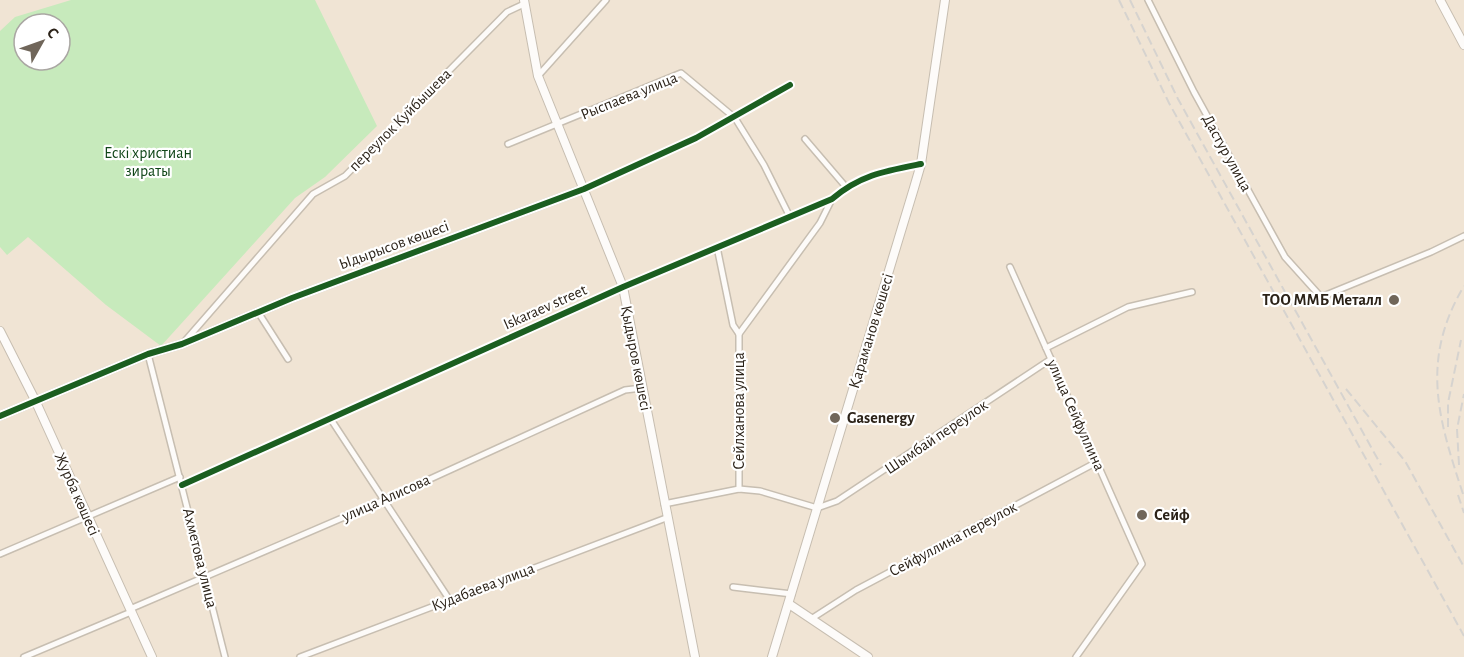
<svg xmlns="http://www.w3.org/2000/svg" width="1464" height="657" font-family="'Alegreya Sans',sans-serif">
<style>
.green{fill:#c7eabc;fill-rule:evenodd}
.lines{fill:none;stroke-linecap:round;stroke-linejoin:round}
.street-casing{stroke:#c7beb1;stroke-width:8}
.secondary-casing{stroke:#c7beb1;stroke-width:10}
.street{stroke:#fdfbf9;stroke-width:5}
.secondary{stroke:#fdfbf9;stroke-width:8}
.rail{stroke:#d6d3cf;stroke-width:2;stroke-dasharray:9 4.5;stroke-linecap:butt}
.cycleway-casing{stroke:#fff;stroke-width:10}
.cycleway{stroke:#1b5e20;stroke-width:6}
.poi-dot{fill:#70665a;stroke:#fff;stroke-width:2}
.labels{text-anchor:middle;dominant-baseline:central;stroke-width:4.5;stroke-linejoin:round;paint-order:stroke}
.street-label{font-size:16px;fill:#2b2218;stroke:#fff}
.park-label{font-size:16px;fill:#104618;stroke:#fff}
.poi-label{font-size:16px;font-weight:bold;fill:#2b2218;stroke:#fff;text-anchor:start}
</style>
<rect width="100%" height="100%" fill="#f0e4d4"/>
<path class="green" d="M 71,0 L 315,0 L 377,126 L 325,177 L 295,198 L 161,346 L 106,305 L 28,237 L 7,255 L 0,247 L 0,31 L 15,17 ZM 24,24 L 60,24 L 60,60 L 24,60 Z"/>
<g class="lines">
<g class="street-casing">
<g id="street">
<path d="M 1148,0 L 1194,92 L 1285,257 L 1321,297 L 1431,252 L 1464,236"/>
<path d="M 538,76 L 606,0"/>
<path d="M 805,139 L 846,187"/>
<path d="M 508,144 L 681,73 L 735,118 L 764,165 L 789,215"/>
<path d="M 584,189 L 696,138 L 790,85"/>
<path d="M 717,247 L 733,325 L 739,334 L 739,489"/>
<path d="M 1010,267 L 1142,564 L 1076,657"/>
<path d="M 258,312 L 288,359"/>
<path d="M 739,334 L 820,223 L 832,199"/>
<path d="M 185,341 L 313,194 L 345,176 L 507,12 L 524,4"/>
<path d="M 1046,348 L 1128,307 L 1192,292"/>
<path d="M 148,354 L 225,657"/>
<path d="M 330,418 L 449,599"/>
<path d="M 182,485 L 623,287 L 832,199 C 860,175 885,171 921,164"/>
<path d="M 664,504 L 739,489 L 760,491 L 817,508 L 837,501 L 1051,359"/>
<path d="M 0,554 L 180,477"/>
<path d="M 733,587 L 792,594"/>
<path d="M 130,609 L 384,500 L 625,390 L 642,388"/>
<path d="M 811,619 L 856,590 L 1097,462"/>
<path d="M 24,657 L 131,612"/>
<path d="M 300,657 L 666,518"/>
</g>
</g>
<g class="secondary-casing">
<g id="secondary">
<path d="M 524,0 L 538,76 L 623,287 L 695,657"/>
<path d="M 1440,0 L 1464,45"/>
<path d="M 0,331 L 35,400 L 152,657"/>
<path d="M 0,416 L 148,354 L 182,344 L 292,298 L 584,189"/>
<path d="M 789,604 L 868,657"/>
<path d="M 772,657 L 914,188 L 921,164 L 945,0"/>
</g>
</g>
<use href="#street" class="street"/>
<use href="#secondary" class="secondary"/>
<g class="rail">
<path d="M 1119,0 L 1169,103 L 1464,636"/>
<path d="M 1130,0 L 1178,99 L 1381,465"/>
<path d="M 1346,389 L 1405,461 L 1464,567"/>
<path d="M 1448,427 L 1448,403 L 1461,340"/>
<path d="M 1459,465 L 1457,429 L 1464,394"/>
<path d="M 1463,494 C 1438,418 1420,360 1464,286"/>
<path d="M 1458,495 L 1464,513"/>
</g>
<g class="cycleway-casing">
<g id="cycleway">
<path d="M 0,416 L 148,354 L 182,344 L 292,298 L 584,189 L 696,138 L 790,85"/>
<path d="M 182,485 L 623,287 L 832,199 C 860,175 885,171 921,164"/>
</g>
</g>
<use href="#cycleway" class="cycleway"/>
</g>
<g class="poi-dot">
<circle cx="1394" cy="300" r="6"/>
<circle cx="835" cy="418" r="6"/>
<circle cx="1142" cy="515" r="6"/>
</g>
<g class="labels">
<g class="street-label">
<text transform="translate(629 96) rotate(-22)">Рыспаева улица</text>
<text transform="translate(400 120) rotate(-45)">переулок Куйбышева</text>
<text transform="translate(1227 153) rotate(61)">Дастур улица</text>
<text transform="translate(394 245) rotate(-20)">Ыдырысов көшесі</text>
<text transform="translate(545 307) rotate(-24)">Iskaraev street</text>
<text transform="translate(871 331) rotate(-73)">Қараманов көшесі</text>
<text transform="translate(636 358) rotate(79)">Қыдыров көшесі</text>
<text transform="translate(739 411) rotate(-90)">Сейлханова улица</text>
<text transform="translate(1076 415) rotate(66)">улица Сейфуллина</text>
<text transform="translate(936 437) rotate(-34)">Шымбай переулок</text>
<text transform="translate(77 494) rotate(66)">Журба көшесі</text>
<text transform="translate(386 498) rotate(-24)">улица Алисова</text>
<text transform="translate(953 539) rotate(-28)">Сейфуллина переулок</text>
<text transform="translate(200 558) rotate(76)">Ахметова улица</text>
<text transform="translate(483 587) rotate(-21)">Кудабаева улица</text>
</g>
<g class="park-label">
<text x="148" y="153">Ескі христиан<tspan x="148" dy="18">зираты</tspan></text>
</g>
<g class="poi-label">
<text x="1382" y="300" text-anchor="end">ТОО ММБ Металл</text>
<text x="847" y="418">Gasenergy</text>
<text x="1154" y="515">Сейф</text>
</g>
</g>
<g transform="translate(42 42) rotate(50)"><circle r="28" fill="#ffffff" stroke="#aaa7a3" stroke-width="1.5"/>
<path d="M0-4.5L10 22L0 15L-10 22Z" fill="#70665a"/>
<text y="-9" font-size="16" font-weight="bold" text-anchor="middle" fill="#2b2218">С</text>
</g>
</svg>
